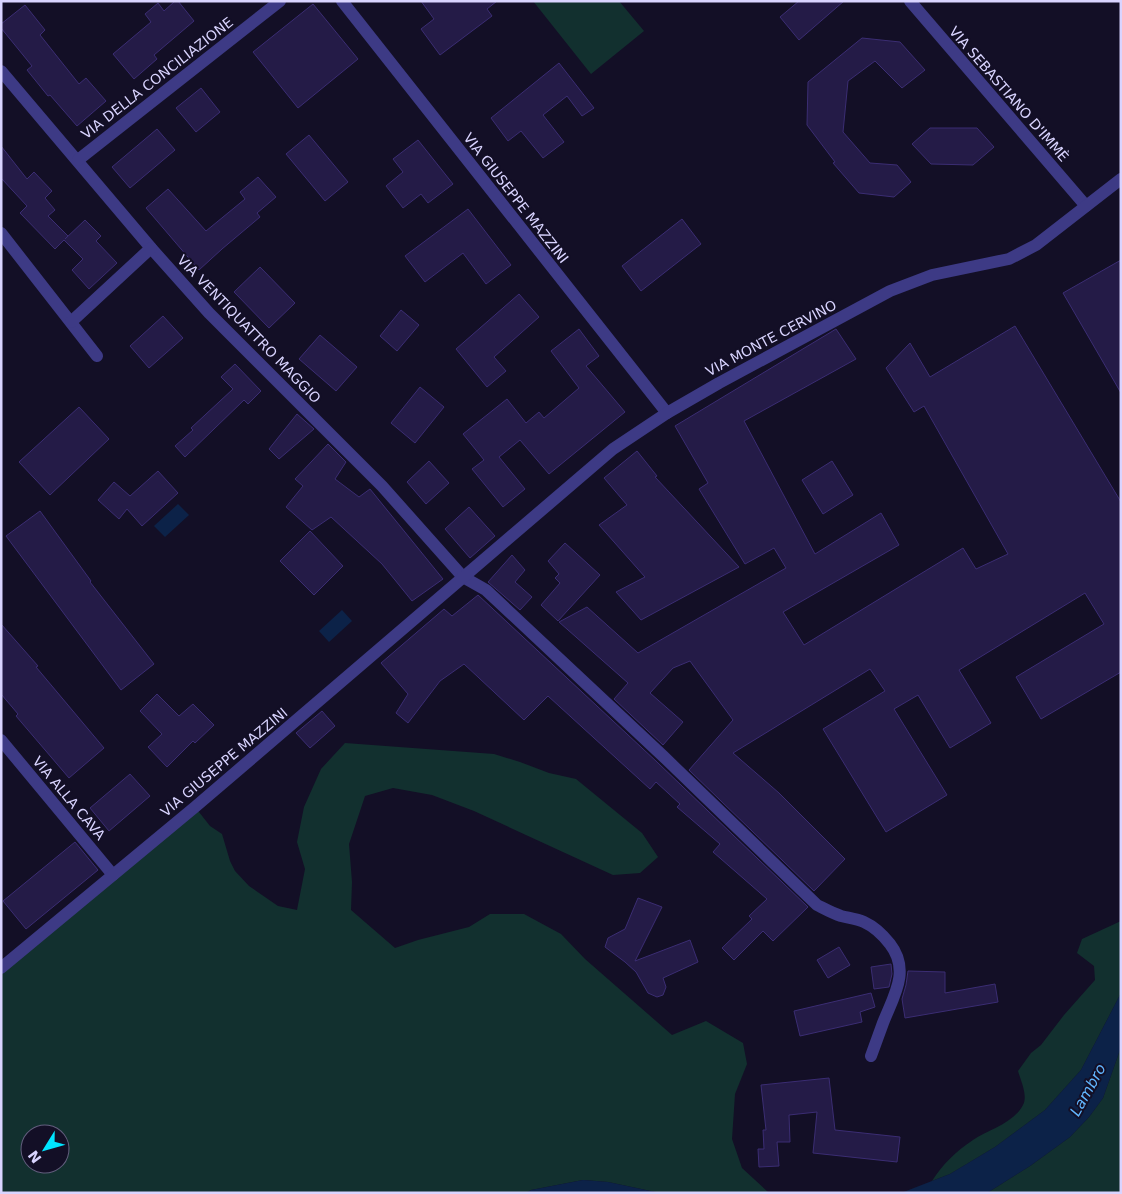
<svg xmlns="http://www.w3.org/2000/svg" width="1122" height="1194" font-family="'DejaVu Sans',sans-serif">
<style>
.green{fill:#12302f;fill-rule:evenodd}
.water{fill:#0c2248}
.building{fill:#241b47;stroke:#3b2d73}
.lines{fill:none;stroke-linecap:round;stroke-linejoin:round}
.minor{stroke:#3d3a85;stroke-width:12}
.labels{text-anchor:middle;dominant-baseline:central;stroke-width:4;stroke-linejoin:round;paint-order:stroke}
.street-label{font-size:14px;fill:#d9d4ff;stroke:#130f26}
.water-label{font-size:15px;font-style:italic;fill:#62b6ff;stroke:#130f26}
</style>
<rect width="100%" height="100%" fill="#130f26"/>
<g class="green">
<path d="M 533,1 L 619,1 L 644,31 L 591,74 Z"/>
<path d="M 345,743 L 494,754 L 520,762 L 549,773 L 576,779 L 642,833 L 658,857 L 640,873 L 613,875 L 474,811 L 432,795 L 393,788 L 365,796 L 349,844 L 352,882 L 351,910 L 395,948 L 418,940 L 469,927 L 490,914 L 524,914 L 561,934 L 585,959 L 672,1035 L 706,1021 L 743,1043 L 747,1064 L 735,1094 L 732,1139 L 742,1168 L 769,1193 L 660,1193 L 608,1182 L 583,1180 L 531,1190 L 526,1193 L 1,1193 L 1,968 L 195,807 L 210,826 L 222,834 L 230,861 L 235,871 L 249,886 L 278,906 L 297,910 L 305,869 L 297,842 L 304,807 L 321,769 ZM 30,1134 L 60,1134 L 60,1164 L 30,1164 Z"/>
<path d="M 1121,921 L 1121,993 L 1081,1070 L 1045,1110 L 995,1147 L 950,1174 L 932,1181 C 944,1163 954,1153 973,1140 C 988,1130 1014,1123 1023,1105 C 1028,1096 1021,1081 1018,1071 L 1031,1053 L 1041,1045 L 1064,1015 L 1095,980 L 1094,966 L 1077,953 L 1082,939 Z"/>
<path d="M 1121,1047 L 1121,1193 L 987,1193 L 1030,1166 L 1070,1137 L 1089,1117 L 1103,1098 Z"/>
</g>
<g class="water">
<path d="M 178,504 L 189,515 L 165,537 L 154,526 Z"/>
<path d="M 342,610 L 352,621 L 329,642 L 319,631 Z"/>
<path d="M 1121,993 L 1121,1047 L 1103,1098 L 1089,1117 L 1070,1137 L 1030,1166 L 987,1193 L 901,1193 L 950,1174 L 995,1147 L 1045,1110 L 1081,1070 Z"/>
<path d="M 583,1180 L 608,1182 L 660,1193 L 526,1193 L 531,1190 Z"/>
</g>
<g class="building">
<path d="M 175,1 L 178,1 L 194,21 L 154,55 L 157,59 L 134,79 L 113,54 L 151,22 L 145,14 L 158,3 L 164,11 Z"/>
<path d="M 421,1 L 497,1 L 487,9 L 492,16 L 440,55 L 421,29 L 434,19 Z"/>
<path d="M 799,1 L 844,1 L 799,40 L 780,17 Z"/>
<path d="M 313,4 L 358,59 L 298,108 L 253,52 Z"/>
<path d="M 25,5 L 45,30 L 40,35 L 79,84 L 86,78 L 106,101 L 77,126 L 50,95 L 48,96 L 27,70 L 32,66 L 1,28 L 1,24 Z"/>
<path d="M 862,38 L 900,42 L 925,70 L 902,88 L 875,61 L 848,81 L 843,132 L 870,163 L 897,165 L 911,182 L 894,197 L 859,193 L 833,163 L 835,162 L 807,125 L 808,82 Z"/>
<path d="M 559,63 L 594,108 L 582,116 L 567,96 L 543,115 L 564,142 L 543,158 L 521,131 L 508,141 L 491,118 Z"/>
<path d="M 201,88 L 220,112 L 196,132 L 176,108 Z"/>
<path d="M 930,128 L 977,128 L 994,147 L 973,165 L 931,164 L 912,144 Z"/>
<path d="M 157,129 L 175,150 L 130,188 L 112,167 Z"/>
<path d="M 309,135 L 348,182 L 325,201 L 286,154 Z"/>
<path d="M 418,140 L 453,184 L 428,203 L 421,194 L 403,208 L 386,186 L 403,172 L 393,159 Z"/>
<path d="M 1,146 L 27,179 L 34,172 L 52,191 L 45,198 L 55,210 L 48,216 L 68,236 L 65,239 L 85,220 L 101,236 L 96,241 L 117,263 L 89,289 L 72,270 L 83,259 L 64,240 L 55,249 L 20,213 L 27,206 L 1,178 Z"/>
<path d="M 258,177 L 276,197 L 257,213 L 260,217 L 222,249 L 199,270 L 146,208 L 168,189 L 206,231 L 245,199 L 240,192 Z"/>
<path d="M 468,209 L 511,265 L 486,284 L 463,253 L 425,282 L 405,256 Z"/>
<path d="M 682,219 L 701,244 L 641,291 L 622,266 Z"/>
<path d="M 1121,260 L 1121,393 L 1063,293 Z"/>
<path d="M 260,267 L 295,303 L 269,328 L 234,292 Z"/>
<path d="M 519,294 L 539,317 L 494,357 L 506,371 L 487,387 L 456,349 Z"/>
<path d="M 401,310 L 419,325 L 397,351 L 380,336 Z"/>
<path d="M 163,316 L 183,338 L 149,368 L 130,346 Z"/>
<path d="M 1015,326 L 1121,502 L 1121,672 L 1041,719 L 1016,677 L 1104,624 L 1085,593 L 959,670 L 991,723 L 950,748 L 918,695 L 894,709 L 947,795 L 886,832 L 823,729 L 885,691 L 870,669 L 733,753 L 779,793 L 845,859 L 814,891 L 689,770 L 733,720 L 690,661 L 673,668 L 650,693 L 683,722 L 663,745 L 614,699 L 628,683 L 559,622 L 587,607 L 638,653 L 786,568 L 774,548 L 745,564 L 699,489 L 708,483 L 675,426 L 836,329 L 856,359 L 744,421 L 815,554 L 881,513 L 899,545 L 783,612 L 804,645 L 963,548 L 976,569 L 1008,554 L 924,406 L 914,412 L 886,368 L 910,343 L 930,377 Z"/>
<path d="M 579,329 L 599,356 L 586,366 L 625,412 L 549,474 L 520,440 L 499,457 L 525,489 L 503,507 L 472,469 L 484,460 L 463,434 L 507,399 L 526,423 L 539,412 L 544,418 L 579,388 L 551,351 Z"/>
<path d="M 320,335 L 357,367 L 336,391 L 299,359 Z"/>
<path d="M 235,364 L 261,391 L 248,404 L 244,400 L 185,457 L 175,446 L 193,430 L 191,428 L 233,389 L 221,377 Z"/>
<path d="M 420,387 L 444,407 L 415,443 L 391,423 Z"/>
<path d="M 79,407 L 109,439 L 50,495 L 19,462 Z"/>
<path d="M 297,414 L 314,429 L 279,459 L 269,449 Z"/>
<path d="M 328,444 L 346,462 L 335,479 L 359,497 L 370,489 L 443,579 L 412,601 L 382,564 L 331,517 L 312,530 L 286,507 L 303,486 L 295,479 Z"/>
<path d="M 637,451 L 657,476 L 655,477 L 739,567 L 641,620 L 616,592 L 645,577 L 599,525 L 627,505 L 604,478 Z"/>
<path d="M 429,461 L 449,483 L 426,504 L 407,482 Z"/>
<path d="M 832,461 L 853,495 L 823,514 L 802,480 Z"/>
<path d="M 158,471 L 178,493 L 142,526 L 127,509 L 119,519 L 98,500 L 114,482 L 130,496 Z"/>
<path d="M 469,507 L 495,536 L 470,558 L 445,529 Z"/>
<path d="M 40,511 L 91,581 L 90,582 L 154,664 L 121,690 L 6,536 Z"/>
<path d="M 310,531 L 343,566 L 314,595 L 280,561 Z"/>
<path d="M 565,543 L 600,575 L 558,621 L 541,605 L 560,583 L 555,578 L 559,574 L 548,561 Z"/>
<path d="M 512,555 L 525,570 L 515,582 L 532,597 L 520,610 L 488,582 Z"/>
<path d="M 478,595 L 657,762 L 808,907 L 773,941 L 763,931 L 734,960 L 722,948 L 752,919 L 749,916 L 767,899 L 713,852 L 720,844 L 677,807 L 680,804 L 656,782 L 650,789 L 548,696 L 524,720 L 464,664 L 440,681 L 408,723 L 396,713 L 408,694 L 381,663 L 444,609 L 452,616 Z"/>
<path d="M 1,624 L 38,666 L 36,667 L 104,748 L 69,778 L 16,716 L 18,714 L 1,694 Z"/>
<path d="M 157,694 L 179,716 L 193,704 L 214,725 L 195,743 L 193,741 L 167,767 L 148,747 L 162,734 L 140,711 Z"/>
<path d="M 322,711 L 335,726 L 310,748 L 296,733 Z"/>
<path d="M 130,774 L 150,796 L 109,831 L 90,808 Z"/>
<path d="M 75,842 L 98,870 L 26,929 L 3,901 Z"/>
<path d="M 638,898 L 662,907 L 635,961 L 690,940 L 698,962 L 663,978 L 666,987 L 663,995 L 657,997 L 648,993 L 636,972 L 625,962 L 605,947 L 608,938 L 625,929 Z"/>
<path d="M 839,947 L 850,965 L 828,978 L 817,960 Z"/>
<path d="M 891,964 L 892,974 L 889,987 L 874,989 L 871,967 Z"/>
<path d="M 908,971 L 945,972 L 945,993 L 995,984 L 998,1002 L 905,1018 L 902,999 L 906,985 Z"/>
<path d="M 871,993 L 875,1007 L 860,1012 L 862,1022 L 800,1036 L 794,1011 Z"/>
<path d="M 829,1078 L 835,1130 L 900,1137 L 897,1162 L 813,1153 L 817,1112 L 789,1115 L 790,1142 L 777,1142 L 779,1166 L 759,1167 L 758,1149 L 764,1149 L 763,1130 L 766,1130 L 761,1085 Z"/>
</g>
<g class="lines">
<g class="minor">
<path d="M 342,1 L 667,413"/>
<path d="M 910,1 L 1086,206"/>
<path d="M 1,71 L 151,248 L 209,313 L 382,486 L 463,577 L 486,590 L 663,756 L 817,905 C 825,909 832,913 841,916 C 849,918 857,919 864,922 C 875,927 883,935 890,944 C 911,971 893,997 883,1023 C 879,1034 875,1045 871,1056"/>
<path d="M 78,160 L 280,1"/>
<path d="M 1,233 L 97,356"/>
<path d="M 71,322 L 151,248"/>
<path d="M 1,740 L 113,875"/>
<path d="M 1,968 L 195,807 L 613,449 L 667,413 L 719,383 L 890,291 L 932,275 L 1009,259 L 1036,245 L 1121,179"/>
</g>
</g>
<g class="labels">
<g class="street-label">
<text transform="translate(157 78) rotate(-38)">VIA DELLA CONCILIAZIONE</text>
<text transform="translate(1009 94) rotate(49)">VIA SEBASTIANO D'IMMÈ</text>
<text transform="translate(516 198) rotate(52)">VIA GIUSEPPE MAZZINI</text>
<text transform="translate(249 329) rotate(46)">VIA VENTIQUATTRO MAGGIO</text>
<text transform="translate(771 338) rotate(-28)">VIA MONTE CERVINO</text>
<text transform="translate(224 762) rotate(-40)">VIA GIUSEPPE MAZZINI</text>
<text transform="translate(69 798) rotate(50)">VIA ALLA CAVA</text>
</g>
<g class="water-label">
<text transform="translate(1088 1090) rotate(-61)">Lambro</text>
</g>
</g>
<rect width="1122" height="1194" fill="none" stroke="#d9d4ff" stroke-width="5"/>
<g transform="translate(45 1149) rotate(233)"><circle r="24" fill="#130f26" stroke="#625e7d"/>
<path d="M0-4L9 19L0 12L-9 19Z" fill="#00e5ff"/>
<text y="-8" font-size="14" font-weight="bold" text-anchor="middle" fill="#d9d4ff">N</text>
</g>
</svg>
